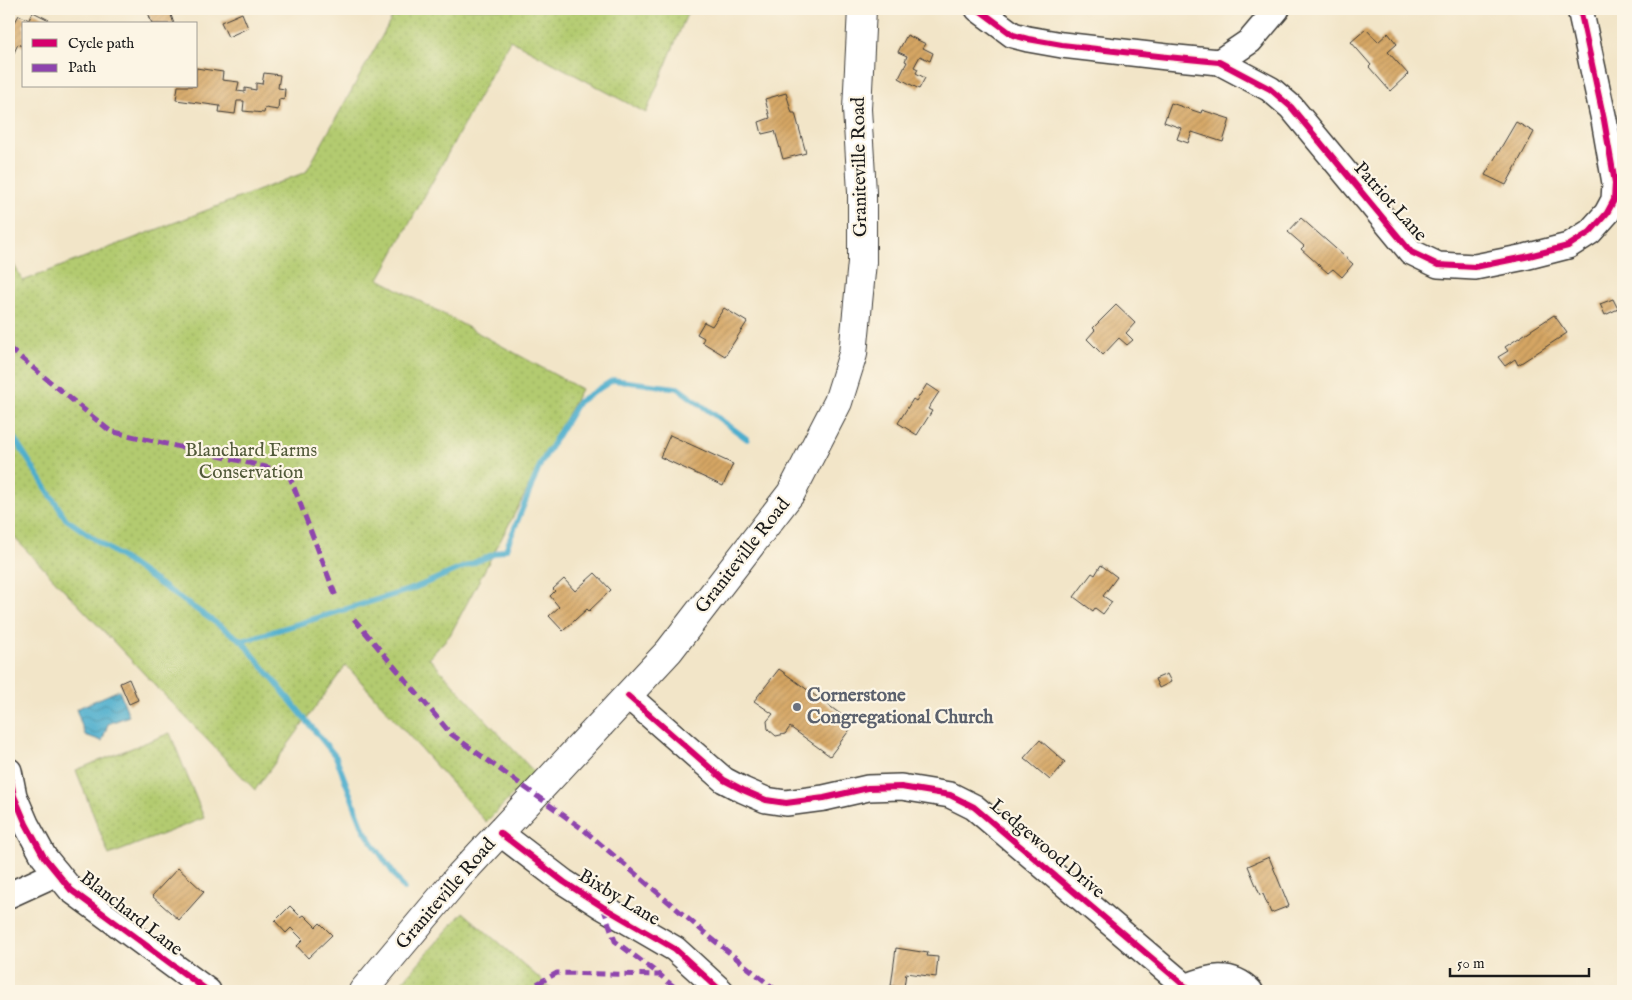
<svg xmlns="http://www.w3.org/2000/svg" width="1632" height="1000" font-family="'IM FELL English',serif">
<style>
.park{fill:url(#park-dots);stroke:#687446}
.water{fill:url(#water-waves);stroke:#356574}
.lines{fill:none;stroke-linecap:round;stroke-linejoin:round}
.stream{stroke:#4eaecd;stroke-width:5.5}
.building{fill:url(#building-hatch)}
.minor-casing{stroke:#3c3a36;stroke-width:28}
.major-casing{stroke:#3c3a36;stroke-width:30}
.minor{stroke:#fff;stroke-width:25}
.major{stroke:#fff;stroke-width:28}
.quiet{stroke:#8e44ad;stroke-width:5;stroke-dasharray:10 5;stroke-linecap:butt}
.cycleway-casing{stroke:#fcf5e5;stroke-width:9}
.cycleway{stroke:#d6006c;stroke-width:6}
.worship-dot{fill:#6b7280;stroke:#fcf5e5;stroke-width:2}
.labels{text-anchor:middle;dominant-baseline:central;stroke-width:4.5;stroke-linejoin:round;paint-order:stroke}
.street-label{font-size:19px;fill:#1c1c1c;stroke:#fcf5e5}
.park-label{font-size:19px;fill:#515939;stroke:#fcf5e5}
.worship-label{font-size:19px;font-weight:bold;fill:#5b616d;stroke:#fcf5e5;text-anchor:start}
</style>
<defs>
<pattern id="park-dots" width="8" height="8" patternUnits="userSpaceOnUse" patternTransform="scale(1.25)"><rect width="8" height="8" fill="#b3cb70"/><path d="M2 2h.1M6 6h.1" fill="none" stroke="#99ae60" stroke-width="1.8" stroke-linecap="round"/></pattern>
<pattern id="water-waves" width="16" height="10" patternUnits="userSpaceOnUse" patternTransform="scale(1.25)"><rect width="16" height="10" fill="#4eaecd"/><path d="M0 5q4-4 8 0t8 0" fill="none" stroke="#408da6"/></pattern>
<pattern id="building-hatch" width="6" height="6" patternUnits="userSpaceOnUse" patternTransform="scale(1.25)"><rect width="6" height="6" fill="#d5a664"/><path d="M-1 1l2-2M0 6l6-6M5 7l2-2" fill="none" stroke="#b68e56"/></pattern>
</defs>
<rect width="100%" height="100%" fill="#fcf5e5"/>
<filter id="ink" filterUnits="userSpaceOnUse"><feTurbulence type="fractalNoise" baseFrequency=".02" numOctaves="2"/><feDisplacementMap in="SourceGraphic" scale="10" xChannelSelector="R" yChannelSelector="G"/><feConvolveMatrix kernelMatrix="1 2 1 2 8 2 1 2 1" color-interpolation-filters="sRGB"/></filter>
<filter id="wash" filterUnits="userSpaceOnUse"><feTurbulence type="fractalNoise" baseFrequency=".0096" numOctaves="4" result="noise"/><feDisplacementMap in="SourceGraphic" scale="20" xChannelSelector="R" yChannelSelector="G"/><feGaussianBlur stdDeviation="1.12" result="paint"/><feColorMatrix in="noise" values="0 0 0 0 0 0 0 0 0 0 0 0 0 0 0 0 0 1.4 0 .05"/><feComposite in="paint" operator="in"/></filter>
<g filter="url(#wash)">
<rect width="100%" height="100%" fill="#f2e5c8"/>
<g class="park">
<path d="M 397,9 L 689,9 L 646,113 L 510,40 L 379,279 L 581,389 L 450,635 L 429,658 L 535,773 L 486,822 L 346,665 L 255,790 L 9,532 L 9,256 L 23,281 L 306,172 Z"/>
<path d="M 170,733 L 204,818 L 109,855 L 76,770 Z"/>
<path d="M 463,912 L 554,991 L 394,991 Z"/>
</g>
<path class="water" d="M 119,690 L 129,716 L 108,724 L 102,741 L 85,735 L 76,709 Z"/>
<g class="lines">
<g class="stream">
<path d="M 9,430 L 66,519 L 242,641 L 336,757 L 364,830 L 404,889"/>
<path d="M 242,641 L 412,589 L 506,549 L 541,463 L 578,402 L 613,380 L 678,388 L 747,439"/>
</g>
</g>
<g id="blocks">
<g class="building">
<path d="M 160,9 L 169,9 L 174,24 L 152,24 L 148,12 Z"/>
<path d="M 33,12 L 49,20 L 47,24 L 24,24 L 24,47 L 18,44 L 13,55 L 9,53 L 9,18 L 15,22 L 19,15 L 29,20 Z"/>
<path d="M 242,13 L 248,28 L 228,37 L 221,22 Z"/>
<path d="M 1366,29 L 1378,42 L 1388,33 L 1397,44 L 1388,52 L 1408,74 L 1390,91 L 1369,67 L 1371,65 L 1351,42 Z"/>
<path d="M 907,35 L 926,44 L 923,48 L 933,53 L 930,61 L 920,56 L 914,67 L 918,69 L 916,73 L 925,78 L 919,89 L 899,78 L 907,62 L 905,61 L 907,56 L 898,52 Z"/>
<path d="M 196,68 L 223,72 L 222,80 L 239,82 L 237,91 L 245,92 L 245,88 L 256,90 L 256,83 L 262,84 L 264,73 L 280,75 L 278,88 L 285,89 L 284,100 L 279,99 L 278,110 L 265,108 L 264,113 L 243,111 L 244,101 L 237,101 L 235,114 L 219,112 L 220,106 L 176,100 L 178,86 L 196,86 Z"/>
<path d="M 786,93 L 792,113 L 795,113 L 806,153 L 783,159 L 775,131 L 762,134 L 759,122 L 770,118 L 765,99 Z"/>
<path d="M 1171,103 L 1201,113 L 1202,110 L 1230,119 L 1223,142 L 1192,132 L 1188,143 L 1177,139 L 1181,128 L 1164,122 Z"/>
<path d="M 1516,122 L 1534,132 L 1506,185 L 1485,175 Z"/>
<path d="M 1301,218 L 1353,264 L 1342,277 L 1333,269 L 1328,273 L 1301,249 L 1304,246 L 1288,232 Z"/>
<path d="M 1613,299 L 1618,309 L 1605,315 L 1600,304 Z"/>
<path d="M 1116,305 L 1135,323 L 1126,333 L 1133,340 L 1127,345 L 1119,338 L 1103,355 L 1087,339 L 1095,330 L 1093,328 Z"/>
<path d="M 724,308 L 747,322 L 725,356 L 702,342 L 704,338 L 697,334 L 704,322 L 712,326 Z"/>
<path d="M 1554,315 L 1567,333 L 1518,365 L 1515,359 L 1505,366 L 1498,357 L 1508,351 L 1505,347 Z"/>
<path d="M 927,384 L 939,392 L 928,409 L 932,411 L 917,435 L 898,423 L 913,399 L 916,401 Z"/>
<path d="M 670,435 L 733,464 L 723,486 L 660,457 Z"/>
<path d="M 1101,565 L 1117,577 L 1103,596 L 1112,602 L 1103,614 L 1095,608 L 1093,611 L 1074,597 L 1092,573 L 1095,575 Z"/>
<path d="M 595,573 L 611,590 L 589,611 L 587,609 L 563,631 L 549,616 L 559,607 L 550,596 L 555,591 L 553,589 L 564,579 L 575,591 Z"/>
<path d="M 779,669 L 854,724 L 830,756 L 790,727 L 785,734 L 776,736 L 768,729 L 767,721 L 773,714 L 754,701 Z"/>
<path d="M 1167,674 L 1171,682 L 1159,688 L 1155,679 Z"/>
<path d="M 129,679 L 138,700 L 129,704 L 120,683 Z"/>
<path d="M 1040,740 L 1065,762 L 1050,780 L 1024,758 Z"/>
<path d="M 1269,857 L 1289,906 L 1271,913 L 1263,894 L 1260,895 L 1248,866 Z"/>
<path d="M 178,868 L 204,892 L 179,920 L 152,896 Z"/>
<path d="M 290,906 L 301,917 L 304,915 L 316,927 L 320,923 L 332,935 L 308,958 L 297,946 L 303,940 L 291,928 L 286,933 L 275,921 Z"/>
<path d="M 896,948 L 928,953 L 927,956 L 938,957 L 936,977 L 906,973 L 904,987 L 891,986 Z"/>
</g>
</g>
</g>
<g filter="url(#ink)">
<use href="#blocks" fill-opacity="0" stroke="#3c3a36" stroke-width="1"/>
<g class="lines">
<g class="minor-casing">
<g id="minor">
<path d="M 978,9 L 1013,35 L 1028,39 L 1062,45 L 1167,57 L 1219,62 L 1270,89 L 1291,107 L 1411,252 L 1438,265 L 1475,267 L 1525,257 L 1568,246 L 1590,232 L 1607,213 L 1614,200 L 1615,183 L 1604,120 L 1580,9"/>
<path d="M 1219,62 L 1250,41 L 1277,9"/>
<path d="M 628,696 L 724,780 L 743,790 L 766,800 L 786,803 L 824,798 L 868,788 L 901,787 L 950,795 L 974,807 L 1186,987"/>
<path d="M 9,771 L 14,796 L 26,824 L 44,857 L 71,890 L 208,991"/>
<path d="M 500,833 L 564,882 L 603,907 L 675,949 L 721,991"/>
<path d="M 9,895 L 57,873"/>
<path d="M 1186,987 C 1209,977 1231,971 1250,991"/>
</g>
</g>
<g class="major-casing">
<path id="major" d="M 363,991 L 460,875 L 669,651 L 791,493 L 838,402 L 853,354 L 862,262 L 862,192 L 857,109 L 862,9"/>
</g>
<use href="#minor" class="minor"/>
<use href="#major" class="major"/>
<g class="quiet">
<path d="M 9,348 L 110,431 L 288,472 L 337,599"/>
<path d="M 354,619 L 451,734 L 584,830 L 706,934 L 777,991"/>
<path d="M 603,907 L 615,941 L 660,975"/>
<path d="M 524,991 L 557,973 L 660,975 L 679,991"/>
</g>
<g class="cycleway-casing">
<g id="cycleway">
<path d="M 978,9 L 1013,35 L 1028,39 L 1062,45 L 1167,57 L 1219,62 L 1270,89 L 1291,107 L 1411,252 L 1438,265 L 1475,267 L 1525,257 L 1568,246 L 1590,232 L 1607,213 L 1614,200 L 1615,183 L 1604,120 L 1580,9"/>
<path d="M 628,696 L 724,780 L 743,790 L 766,800 L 786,803 L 824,798 L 868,788 L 901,787 L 950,795 L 974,807 L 1186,987"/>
<path d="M 9,771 L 14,796 L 26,824 L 44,857 L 71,890 L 208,991"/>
<path d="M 500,833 L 564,882 L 603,907 L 675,949 L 721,991"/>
</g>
</g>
<use href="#cycleway" class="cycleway"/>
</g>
</g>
<circle class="worship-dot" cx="797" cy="707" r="5"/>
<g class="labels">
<g class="street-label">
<text transform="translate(860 167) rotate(-91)">Graniteville Road</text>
<text transform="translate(1390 202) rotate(48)">Patriot Lane</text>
<text transform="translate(743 556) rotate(-52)">Graniteville Road</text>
<text transform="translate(1047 849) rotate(40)">Ledgewood Drive</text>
<text transform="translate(446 894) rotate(-49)">Graniteville Road</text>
<text transform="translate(619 898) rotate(31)">Bixby Lane</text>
<text transform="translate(131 914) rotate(38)">Blanchard Lane</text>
</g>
<g class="park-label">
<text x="251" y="451">Blanchard Farms<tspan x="251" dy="22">Conservation</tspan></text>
</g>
<g class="worship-label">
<text x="807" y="696">Cornerstone<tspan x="807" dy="22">Congregational Church</tspan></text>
</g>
</g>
<rect width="1632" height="1000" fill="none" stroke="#fcf5e5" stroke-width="30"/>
<rect x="22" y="22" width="175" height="65" fill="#fcf5e5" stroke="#a29e95"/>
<rect x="32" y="39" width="25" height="8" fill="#d6006c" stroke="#a29e95"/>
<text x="68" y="48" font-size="15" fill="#1c1c1c">Cycle path</text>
<rect x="32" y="64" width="25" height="8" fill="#8e44ad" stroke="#a29e95"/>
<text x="68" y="72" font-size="15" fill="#1c1c1c">Path</text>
<path d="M1450 968v8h139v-8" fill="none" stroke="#1c1c1c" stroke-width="2.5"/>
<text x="1457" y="968" font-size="15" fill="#1c1c1c" stroke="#fcf5e5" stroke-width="4" paint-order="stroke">50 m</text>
</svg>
